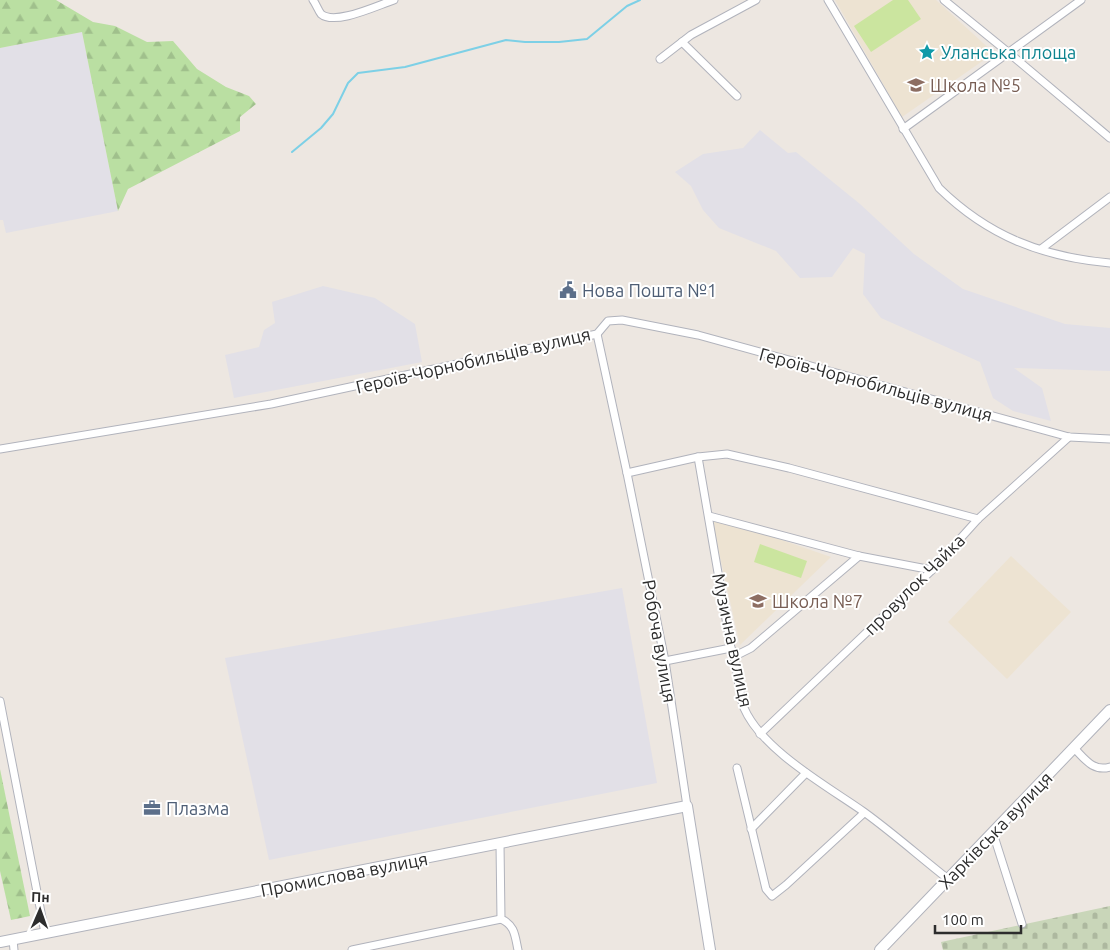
<svg xmlns="http://www.w3.org/2000/svg" width="1110" height="950" font-family="Ubuntu,sans-serif">
<style>
.industrial{fill:#e2e0e7}
.education{fill:#ede3d2}
.forest{fill:url(#forest-firs)}
.cemetery{fill:url(#cemetery-stones)}
.pitch{fill:#cbe59f}
.lines{fill:none;stroke-linecap:round;stroke-linejoin:round}
.stream{stroke:#7dd0e6;stroke-width:2}
.street-casing{stroke:#b1b3bc;stroke-width:9}
.secondary-casing{stroke:#b1b3bc;stroke-width:12}
.street{stroke:#fff;stroke-width:7}
.secondary{stroke:#fff;stroke-width:10}
.labels{text-anchor:middle;dominant-baseline:central;stroke-width:4;stroke-linejoin:round;paint-order:stroke}
.culture-label{font-size:18px;fill:#0d838f;stroke:#fff;text-anchor:start}
.education-label{font-size:18px;fill:#785e54;stroke:#fff;text-anchor:start}
.service-label{font-size:18px;fill:#4e5e75;stroke:#fff;text-anchor:start}
.street-label{font-size:18px;fill:#2d2d2d;stroke:#fff}
</style>
<defs>
<pattern id="forest-firs" width="22" height="20" patternUnits="userSpaceOnUse" patternTransform="scale(1.25)"><rect width="22" height="20" fill="#badfa2"/><path d="M5 1l3.5 6h-7zM16 11l3.5 6h-7z" fill="#a0c08c"/></pattern>
<pattern id="cemetery-stones" width="16" height="16" patternUnits="userSpaceOnUse" patternTransform="scale(1.25)"><rect width="16" height="16" fill="#c9d6b9"/><path d="M2 7V4a2 2 0 0 1 4 0v3zM10 15v-3a2 2 0 0 1 4 0v3z" fill="#adb89f"/></pattern>
</defs>
<rect width="100%" height="100%" fill="#ede7e1"/>
<g class="industrial">
<path d="M 82,32 L 118,211 L 6,233 L 3,220 L 0,220 L 0,48 Z"/>
<path d="M 760,130 L 788,153 L 796,152 L 860,204 L 914,254 L 963,289 L 1065,324 L 1110,328 L 1110,371 L 1014,368 L 1042,388 L 1051,421 L 1013,411 L 993,398 L 980,362 L 881,318 L 863,294 L 865,254 L 853,248 L 832,277 L 800,278 L 776,251 L 719,228 L 703,210 L 691,186 L 675,172 L 703,154 L 743,148 Z"/>
<path d="M 323,286 L 375,298 L 415,324 L 422,362 L 234,398 L 225,355 L 259,347 L 264,330 L 275,323 L 272,302 Z"/>
<path d="M 622,588 L 657,783 L 269,860 L 225,658 Z"/>
</g>
<g class="education">
<path d="M 835,0 L 936,0 L 994,53 L 902,117 Z"/>
<path d="M 726,521 L 831,557 L 740,645 L 712,522 Z"/>
<path d="M 1011,556 L 1071,612 L 1007,679 L 948,622 Z"/>
</g>
<g class="forest">
<path d="M 0,0 L 56,0 L 93,22 L 115,26 L 147,42 L 173,41 L 197,69 L 226,87 L 249,96 L 256,104 L 240,117 L 240,131 L 128,189 L 118,211 L 82,32 L 0,48 Z"/>
<path d="M 0,769 L 30,916 L 11,920 L 0,871 Z"/>
</g>
<path class="cemetery" d="M 1110,906 L 1110,950 L 943,950 L 941,942 Z"/>
<g class="pitch">
<path d="M 893,0 L 908,0 L 921,19 L 871,52 L 854,26 Z"/>
<path d="M 760,544 L 807,561 L 801,578 L 754,562 Z"/>
</g>
<g class="lines">
<path class="stream" d="M 292,152 L 321,128 L 333,114 L 348,83 L 358,73 L 405,67 L 506,40 L 525,42 L 559,42 L 587,39 L 627,6 L 640,0"/>
<g class="street-casing">
<g id="street">
<path d="M 313,0 C 316,4 318,10 321,14 C 335,26 378,5 394,0"/>
<path d="M 828,0 L 939,188 C 988,236 1042,257 1110,263"/>
<path d="M 944,0 L 1009,53 L 1110,138"/>
<path d="M 682,42 L 737,96"/>
<path d="M 660,59 L 691,35 L 756,0"/>
<path d="M 903,129 L 1081,0"/>
<path d="M 1041,249 L 1110,197"/>
<path d="M 597,334 L 627,473 L 665,661 L 687,806"/>
<path d="M 0,449 L 271,404 L 597,334 L 608,321 L 622,320 L 698,335 L 1069,437 L 1110,439"/>
<path d="M 698,457 L 731,648 C 739,667 737,690 744,708 C 762,750 827,786 864,812 C 893,833 920,857 948,879"/>
<path d="M 627,473 L 698,457 L 727,454 L 789,468 L 978,519"/>
<path d="M 709,516 L 859,556 L 932,570"/>
<path d="M 735,656 L 751,648 L 859,556"/>
<path d="M 665,661 L 731,648"/>
<path d="M 0,701 L 45,933"/>
<path d="M 760,734 L 932,570 L 978,519 L 1069,437"/>
<path d="M 1074,748 C 1085,759 1093,772 1110,767"/>
<path d="M 737,768 L 766,889 L 772,896 L 786,885 L 864,813"/>
<path d="M 751,829 L 806,773"/>
<path d="M 993,833 L 1022,924"/>
<path d="M 500,844 L 501,919 C 515,925 515,936 518,950"/>
<path d="M 13,940 L 14,950"/>
<path d="M 352,950 L 501,919"/>
</g>
</g>
<g class="secondary-casing">
<g id="secondary">
<path d="M 0,942 L 687,806 L 710,950"/>
<path d="M 880,950 L 1110,710"/>
</g>
</g>
<use href="#street" class="street"/>
<use href="#secondary" class="secondary"/>
</g>
<defs>
<g id="sight-bare" transform="scale(1.35)"><path d="M0-6L1.8-2.2L6-1.7L2.9 1.2L3.7 5.4L0 3.3L-3.7 5.4L-2.9 1.2L-6-1.7L-1.8-2.2Z" fill="#0f9aa8" stroke="#fff" stroke-width="2.5" paint-order="stroke"/></g>
<g id="school-bare" transform="scale(1.35)"><path d="M0-5L7-2L0 1L-7-2ZM-4 1L0 2.5L4 1V4Q0 6-4 4Z" fill="#8d6e63" stroke="#fff" stroke-width="2.5" paint-order="stroke"/></g>
<g id="civic-bare" transform="scale(1.35)"><path d="M-.6-6.5H3V-4.5H.6V-3L4-1V1h2V6H-6V1h2V-1L-.6-3ZM-1.2 2.5V6h2.4V2.5Z" fill="#5c6f8a" stroke="#fff" stroke-width="2.5" paint-order="stroke"/></g>
<g id="office-bare" transform="scale(1.35)"><path d="M-6-3h4V-5.5h4V-3h4V5H-6ZM-1-4.5V-3h2v-1.5ZM-6 0V1H6V0Z" fill="#5c6f8a" stroke="#fff" stroke-width="2.5" paint-order="stroke"/></g>
</defs>
<g fill-rule="evenodd">
<use href="#sight-bare" x="927" y="52"/>
<use href="#school-bare" x="916" y="85"/>
<use href="#civic-bare" x="568" y="290"/>
<use href="#school-bare" x="758" y="601"/>
<use href="#office-bare" x="152" y="808"/>
</g>
<g class="labels">
<g class="culture-label">
<text x="941" y="52">Уланська площа</text>
</g>
<g class="education-label">
<text x="930" y="85">Школа №5</text>
<text x="772" y="601">Школа №7</text>
</g>
<g class="service-label">
<text x="582" y="290">Нова Пошта №1</text>
<text x="166" y="808">Плазма</text>
</g>
<g class="street-label">
<text transform="translate(473 360) rotate(-13)">Героїв-Чорнобильців вулиця</text>
<text transform="translate(876 384) rotate(15)">Героїв-Чорнобильців вулиця</text>
<text transform="translate(914 584) rotate(-45)">провулок Чайка</text>
<text transform="translate(733 640) rotate(78)">Музична вулиця</text>
<text transform="translate(660 641) rotate(80)">Робоча вулиця</text>
<text transform="translate(995 830) rotate(-46)">Харківська вулиця</text>
<text transform="translate(344 874) rotate(-11)">Промислова вулиця</text>
</g>
</g>
<g transform="translate(40 910) rotate(2)" stroke="#ffffff" stroke-width="4" paint-order="stroke">
<path d="M0-4L9 19L0 12L-9 19Z" fill="#2d2d2d"/>
<text y="-8" font-size="14" font-weight="bold" text-anchor="middle" fill="#2d2d2d">Пн</text>
</g>
<path d="M935 925v8h86v-8" fill="none" stroke="#2d2d2d" stroke-width="2.5"/>
<text x="942" y="925" font-size="15" fill="#2d2d2d" stroke="#ffffff" stroke-width="4" paint-order="stroke">100 m</text>
</svg>
